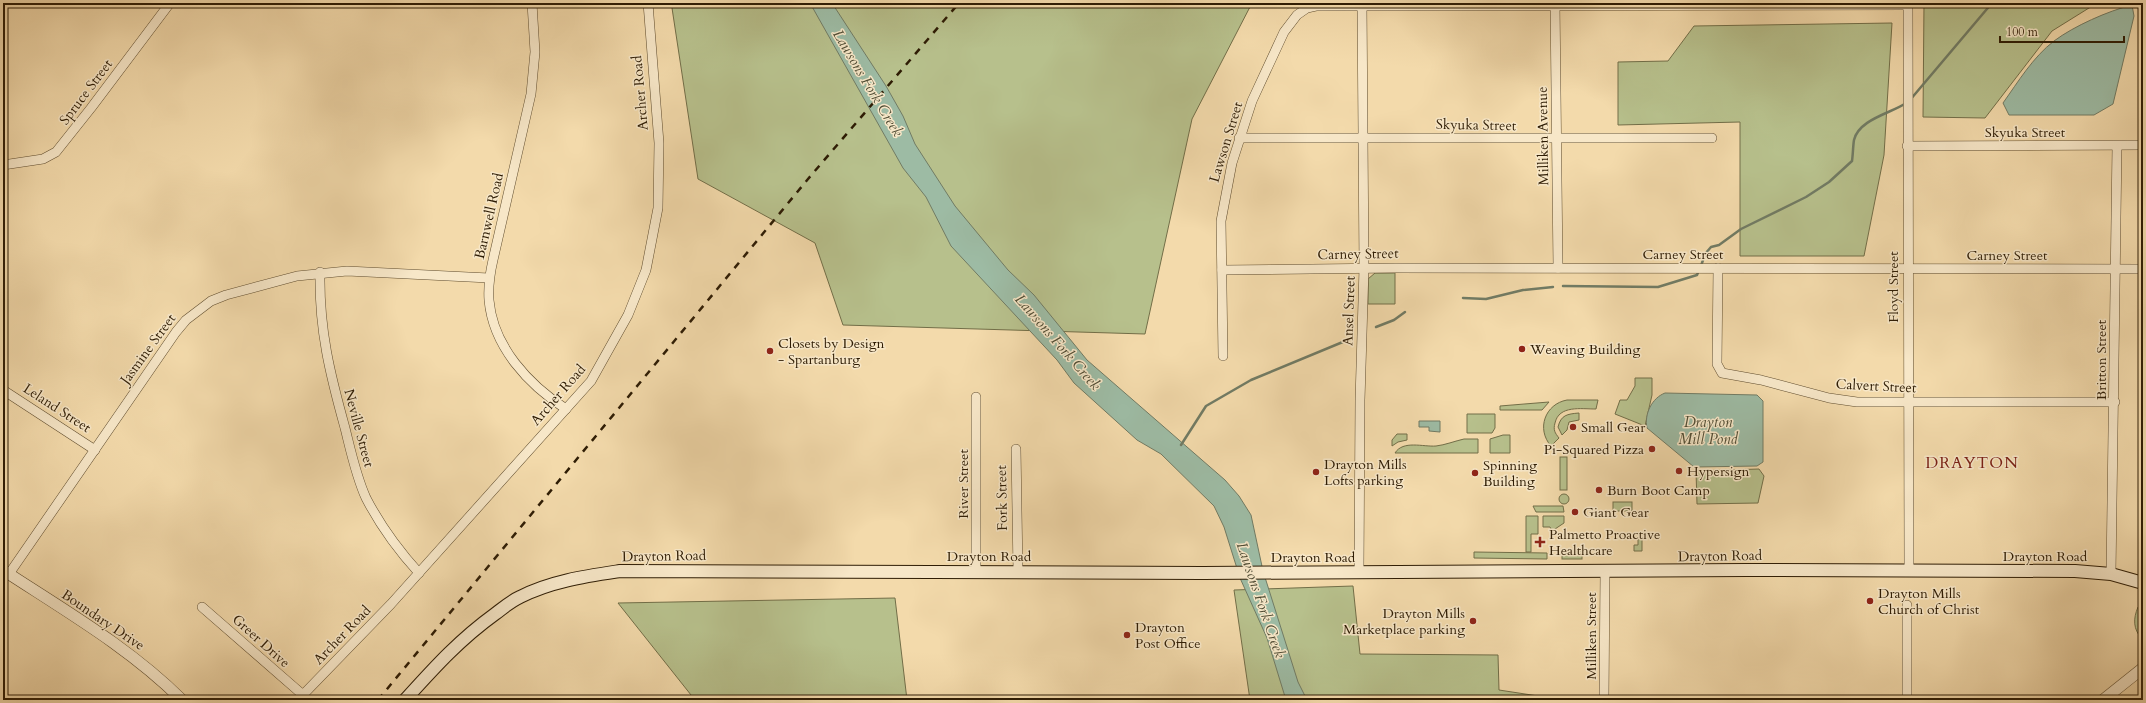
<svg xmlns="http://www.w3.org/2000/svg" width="2146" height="703" font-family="Cardo,serif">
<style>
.green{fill:#b7c08c;stroke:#726e48}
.water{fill:#9dbba4;stroke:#717b64}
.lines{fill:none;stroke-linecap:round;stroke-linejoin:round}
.stream{stroke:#717b64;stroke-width:2.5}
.minor-casing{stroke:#5f4c2e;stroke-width:10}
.tertiary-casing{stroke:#5f4c2e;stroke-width:12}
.secondary-casing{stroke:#2e1c04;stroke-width:14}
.minor{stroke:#f7e7c8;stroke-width:9}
.tertiary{stroke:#f7e7c8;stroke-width:11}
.secondary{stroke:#f7e7c8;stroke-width:12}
.rail{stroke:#2e1c04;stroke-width:2.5;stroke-dasharray:7 7;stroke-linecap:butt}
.poi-dot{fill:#8f2418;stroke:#f7e7c8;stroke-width:1.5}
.labels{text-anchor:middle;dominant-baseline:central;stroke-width:3;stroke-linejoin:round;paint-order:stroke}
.street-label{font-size:14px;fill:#2e1c04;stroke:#f7e7c8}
.poi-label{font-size:14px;fill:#2e1c04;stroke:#f7e7c8;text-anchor:start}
.water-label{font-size:15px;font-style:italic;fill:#4f4c34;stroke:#f7e7c8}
.quarter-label{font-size:16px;letter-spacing:1px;fill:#7a1f14;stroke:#f7e7c8}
</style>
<rect width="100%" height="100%" fill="#f3daab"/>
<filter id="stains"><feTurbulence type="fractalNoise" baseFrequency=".005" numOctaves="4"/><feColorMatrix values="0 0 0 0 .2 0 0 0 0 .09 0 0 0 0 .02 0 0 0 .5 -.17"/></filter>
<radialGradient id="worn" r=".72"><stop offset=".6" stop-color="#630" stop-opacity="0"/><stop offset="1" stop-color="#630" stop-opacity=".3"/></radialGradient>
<g class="green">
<path d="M 676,3 L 1252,3 L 1192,119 L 1145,334 L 843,325 L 815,243 L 698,179 L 672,8 Z"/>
<path d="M 1924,3 L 2097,3 L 2052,31 L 1985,118 L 1923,117 Z"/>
<path d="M 1892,23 L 1884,155 L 1864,256 L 1740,256 L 1740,122 L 1618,125 L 1618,62 L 1668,61 L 1694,26 Z"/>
<path d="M 1375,273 L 1395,273 L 1395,304 L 1368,304 L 1368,279 Z"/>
<path d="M 1635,378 L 1652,378 L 1652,395 L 1645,426 L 1615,414 L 1620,400 L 1627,400 L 1635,386 Z"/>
<path d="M 1567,400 L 1598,400 L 1596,409 C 1581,409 1559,405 1555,423 C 1553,430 1555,433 1559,438 L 1551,446 C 1536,429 1545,404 1567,400 Z"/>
<path d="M 1549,402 L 1542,410 L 1500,410 L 1500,406 Z"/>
<path d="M 1579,413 L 1579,420 L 1569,422 L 1567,430 L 1562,435 L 1558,427 C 1561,415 1567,414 1579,413 Z"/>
<path d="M 1467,414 L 1495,414 L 1495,428 L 1492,433 L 1467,433 Z"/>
<path d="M 1397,434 L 1407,434 L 1407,440 L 1398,442 L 1392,446 L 1392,440 Z"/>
<path d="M 1503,435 L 1510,435 L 1510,453 L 1490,453 L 1490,439 Z"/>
<path d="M 1464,439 L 1478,439 L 1478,453 L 1395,453 C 1403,440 1423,447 1436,446 C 1445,445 1455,441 1464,439 Z"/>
<rect x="1560" y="457" width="7" height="33"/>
<path d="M 1759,469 L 1764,476 L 1758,503 L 1697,504 L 1696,471 Z"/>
<circle cx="1564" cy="499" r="5"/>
<rect x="1613" y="502" width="19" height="9"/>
<path d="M 1533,506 L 1563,506 L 1564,512 L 1536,512 Z"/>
<path d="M 1526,516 L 1538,516 L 1538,534 L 1531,534 L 1531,552 L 1526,552 Z"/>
<path d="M 1543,516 L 1564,516 L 1564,523 L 1552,531 L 1550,527 L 1543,527 Z"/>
<path d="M 1638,539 L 1642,539 L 1642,551 L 1634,551 L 1634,545 L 1638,545 Z"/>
<rect x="1562" y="551" width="20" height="8"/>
<path d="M 1474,552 L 1547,553 L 1547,559 L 1474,558 Z"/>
<path d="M 1353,586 L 1360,654 L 1498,655 L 1499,690 L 1564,700 L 1250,700 L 1234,590 Z"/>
<path d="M 895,598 L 907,700 L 695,700 L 618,603 Z"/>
<path d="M 2138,607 L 2143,610 L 2142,639 C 2133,629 2133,619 2138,607 Z"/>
</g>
<g class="water">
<path d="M 810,3 L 832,3 L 886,86 L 903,116 L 915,144 L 955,206 L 1008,270 L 1034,295 L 1087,360 L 1225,480 L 1239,496 L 1251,515 L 1263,571 L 1298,682 L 1307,700 L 1286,700 L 1267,638 L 1240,578 L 1224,527 L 1214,506 L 1161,454 L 1137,440 L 1074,383 L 1057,360 L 951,246 L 926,197 L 903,168 Z"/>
<path d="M 2132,5 L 2134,16 L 2113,104 L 2094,115 L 2009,115 L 2003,103 C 2018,82 2033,57 2054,41 C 2074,26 2108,11 2132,5 Z"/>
<path d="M 1665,393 L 1757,395 L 1763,401 L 1763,462 L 1757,466 L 1694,467 L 1647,428 C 1644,414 1652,398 1665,393 Z"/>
<path d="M 1419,421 L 1440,421 L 1440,432 L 1429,431 L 1429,427 L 1419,427 Z"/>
</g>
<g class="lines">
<g class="stream">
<path d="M 1910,100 L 1992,3"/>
<path d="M 1701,266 L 1705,254 L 1711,247 L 1719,245 L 1741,229 L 1806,197 L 1829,182 L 1852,161 C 1853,154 1853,146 1854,140 C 1859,119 1892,113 1906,103"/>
<path d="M 1563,286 L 1658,287 L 1697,275 L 1699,270"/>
<path d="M 1463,298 L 1486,299 L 1523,290 L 1553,287"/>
<path d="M 1376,327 L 1394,320 L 1405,312"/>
<path d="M 1181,445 L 1206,406 L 1251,380 L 1350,339"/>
</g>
<g class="minor-casing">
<g id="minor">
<path d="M 532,3 L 535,52 L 531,94 L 493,260 C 490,273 488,286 489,300 C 493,347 529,385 566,409"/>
<path d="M 1555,3 L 1558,268"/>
<path d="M 1908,3 L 1909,570"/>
<path d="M 1239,138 L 1712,138"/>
<path d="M 1907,146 L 2143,145"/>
<path d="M 3,165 L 43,159 L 56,152 L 91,108 L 170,3"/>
<path d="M 1718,268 L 1717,364 L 1722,373 L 1761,380 L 1829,398 L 1857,402 L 2115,402"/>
<path d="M 1222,270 L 1395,268 L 2143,269"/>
<path d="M 320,272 C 319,330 330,374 345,428 C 351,452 356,476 366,498 C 380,525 399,551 419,573"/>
<path d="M 1223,356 L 1221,221 L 1232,163 L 1252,101 L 1284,32 L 1297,15 L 1307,8 L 1316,6 L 1908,5"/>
<path d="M 3,390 L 95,450"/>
<path d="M 976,397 L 976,571"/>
<path d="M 1016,449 L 1018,571"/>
<path d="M 1359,572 L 1360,400 L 1364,268 L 1362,3"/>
<path d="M 9,574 L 176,332 L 186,320 L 211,301 L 226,295 L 297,276 L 347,271 L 489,278"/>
<path d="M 2111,574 L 2117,146"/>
<path d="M 1907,605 L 1907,700"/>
<path d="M 202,607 L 303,695"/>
<path d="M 298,700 L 391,604 L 591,381 L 628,315 L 646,270 L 658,208 L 659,143 L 648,3"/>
<path d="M 1604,700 L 1605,572"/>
</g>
</g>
<g class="tertiary-casing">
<g id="tertiary">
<path d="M 3,570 C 64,610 130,648 182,700"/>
<path d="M 2103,700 L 2143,668"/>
</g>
</g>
<g class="secondary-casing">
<path id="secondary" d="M 405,700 C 434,668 459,640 495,614 C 503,608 511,601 520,597 C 551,581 587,576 620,571 L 1203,573 L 1745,570 L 2075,571 L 2111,574 L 2143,583"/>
</g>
<use href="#minor" class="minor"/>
<use href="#tertiary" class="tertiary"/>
<use href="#secondary" class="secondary"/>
<path class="rail" d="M 378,700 L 808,179 L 959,3"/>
</g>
<g class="poi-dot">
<circle cx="1522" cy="349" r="4"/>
<circle cx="770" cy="351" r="4"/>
<circle cx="1573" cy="427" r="4"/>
<circle cx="1652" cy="449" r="4"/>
<circle cx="1679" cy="471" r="4"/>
<circle cx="1316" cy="472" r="4"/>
<circle cx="1475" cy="473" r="4"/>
<circle cx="1599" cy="490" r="4"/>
<circle cx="1575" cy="512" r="4"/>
<path d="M1538 536h4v4h4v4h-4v4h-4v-4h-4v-4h4z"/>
<circle cx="1870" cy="601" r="4"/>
<circle cx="1473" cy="621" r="4"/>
<circle cx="1127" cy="635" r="4"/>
</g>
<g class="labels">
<g class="street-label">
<text transform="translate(86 92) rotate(-53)">Spruce Street</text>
<text transform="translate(640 93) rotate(-95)">Archer Road</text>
<text transform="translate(1476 125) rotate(1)">Skyuka Street</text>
<text x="2025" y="132">Skyuka Street</text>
<text transform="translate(1543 136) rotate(-91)">Milliken Avenue</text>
<text transform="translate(1226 142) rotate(-73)">Lawson Street</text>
<text transform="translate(489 216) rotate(-77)">Barnwell Road</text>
<text transform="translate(1358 254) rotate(-1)">Carney Street</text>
<text x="1683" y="254">Carney Street</text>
<text x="2007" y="255">Carney Street</text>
<text transform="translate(1893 287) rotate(-90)">Floyd Street</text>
<text transform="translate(1349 311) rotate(-88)">Ansel Street</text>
<text transform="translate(148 349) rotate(-54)">Jasmine Street</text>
<text transform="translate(2101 360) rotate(-90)">Britton Street</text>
<text transform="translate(1876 386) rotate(3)">Calvert Street</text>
<text transform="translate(558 395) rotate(-49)">Archer Road</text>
<text transform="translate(57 408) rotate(33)">Leland Street</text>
<text transform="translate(359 428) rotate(75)">Neville Street</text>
<text transform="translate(963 484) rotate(-90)">River Street</text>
<text transform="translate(1002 498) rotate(-91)">Fork Street</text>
<text transform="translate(664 556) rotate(-1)">Drayton Road</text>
<text x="989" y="556">Drayton Road</text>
<text transform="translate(1720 556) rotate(-1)">Drayton Road</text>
<text x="2045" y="556">Drayton Road</text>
<text x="1313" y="557">Drayton Road</text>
<text transform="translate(103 620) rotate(34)">Boundary Drive</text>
<text transform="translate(342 635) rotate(-46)">Archer Road</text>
<text transform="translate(1591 636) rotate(-90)">Milliken Street</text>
<text transform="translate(261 641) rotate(42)">Greer Drive</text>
</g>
<g class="poi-label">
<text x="778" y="343">Closets by Design<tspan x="778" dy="16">- Spartanburg</tspan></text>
<text x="1530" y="349">Weaving Building</text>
<text x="1581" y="427">Small Gear</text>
<text x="1644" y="449" text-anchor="end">Pi-Squared Pizza</text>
<text x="1324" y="464">Drayton Mills<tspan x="1324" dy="16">Lofts parking</tspan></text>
<text x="1483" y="465">Spinning<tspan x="1483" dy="16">Building</tspan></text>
<text x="1687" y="471">Hypersign</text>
<text x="1607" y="490">Burn Boot Camp</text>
<text x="1583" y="512">Giant Gear</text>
<text x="1549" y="534">Palmetto Proactive<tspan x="1549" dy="16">Healthcare</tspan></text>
<text x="1878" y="593">Drayton Mills<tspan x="1878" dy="16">Church of Christ</tspan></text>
<text x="1465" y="613" text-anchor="end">Drayton Mills<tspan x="1465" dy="16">Marketplace parking</tspan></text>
<text x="1135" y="627">Drayton<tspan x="1135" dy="16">Post Office</tspan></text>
</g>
<g class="water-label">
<text transform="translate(868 83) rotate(59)">Lawsons Fork Creek</text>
<text transform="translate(1058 342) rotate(49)">Lawsons Fork Creek</text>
<text x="1708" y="422">Drayton<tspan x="1708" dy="17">Mill Pond</tspan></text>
<text transform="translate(1261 600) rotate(71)">Lawsons Fork Creek</text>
</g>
<g class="quarter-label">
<text x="1972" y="463">DRAYTON</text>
</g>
</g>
<rect width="2146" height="703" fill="none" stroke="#f3daab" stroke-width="16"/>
<rect x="4" y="4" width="2138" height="695" fill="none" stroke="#2e1c04" stroke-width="2"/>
<rect x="8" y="8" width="2130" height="687" fill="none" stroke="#2e1c04"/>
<path d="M2000 36v6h124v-6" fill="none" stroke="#2e1c04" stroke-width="2"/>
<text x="2006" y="36" font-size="12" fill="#2e1c04" stroke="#f7e7c8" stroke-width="3" paint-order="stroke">100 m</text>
<rect width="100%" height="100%" filter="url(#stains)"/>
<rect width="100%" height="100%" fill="url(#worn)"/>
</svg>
